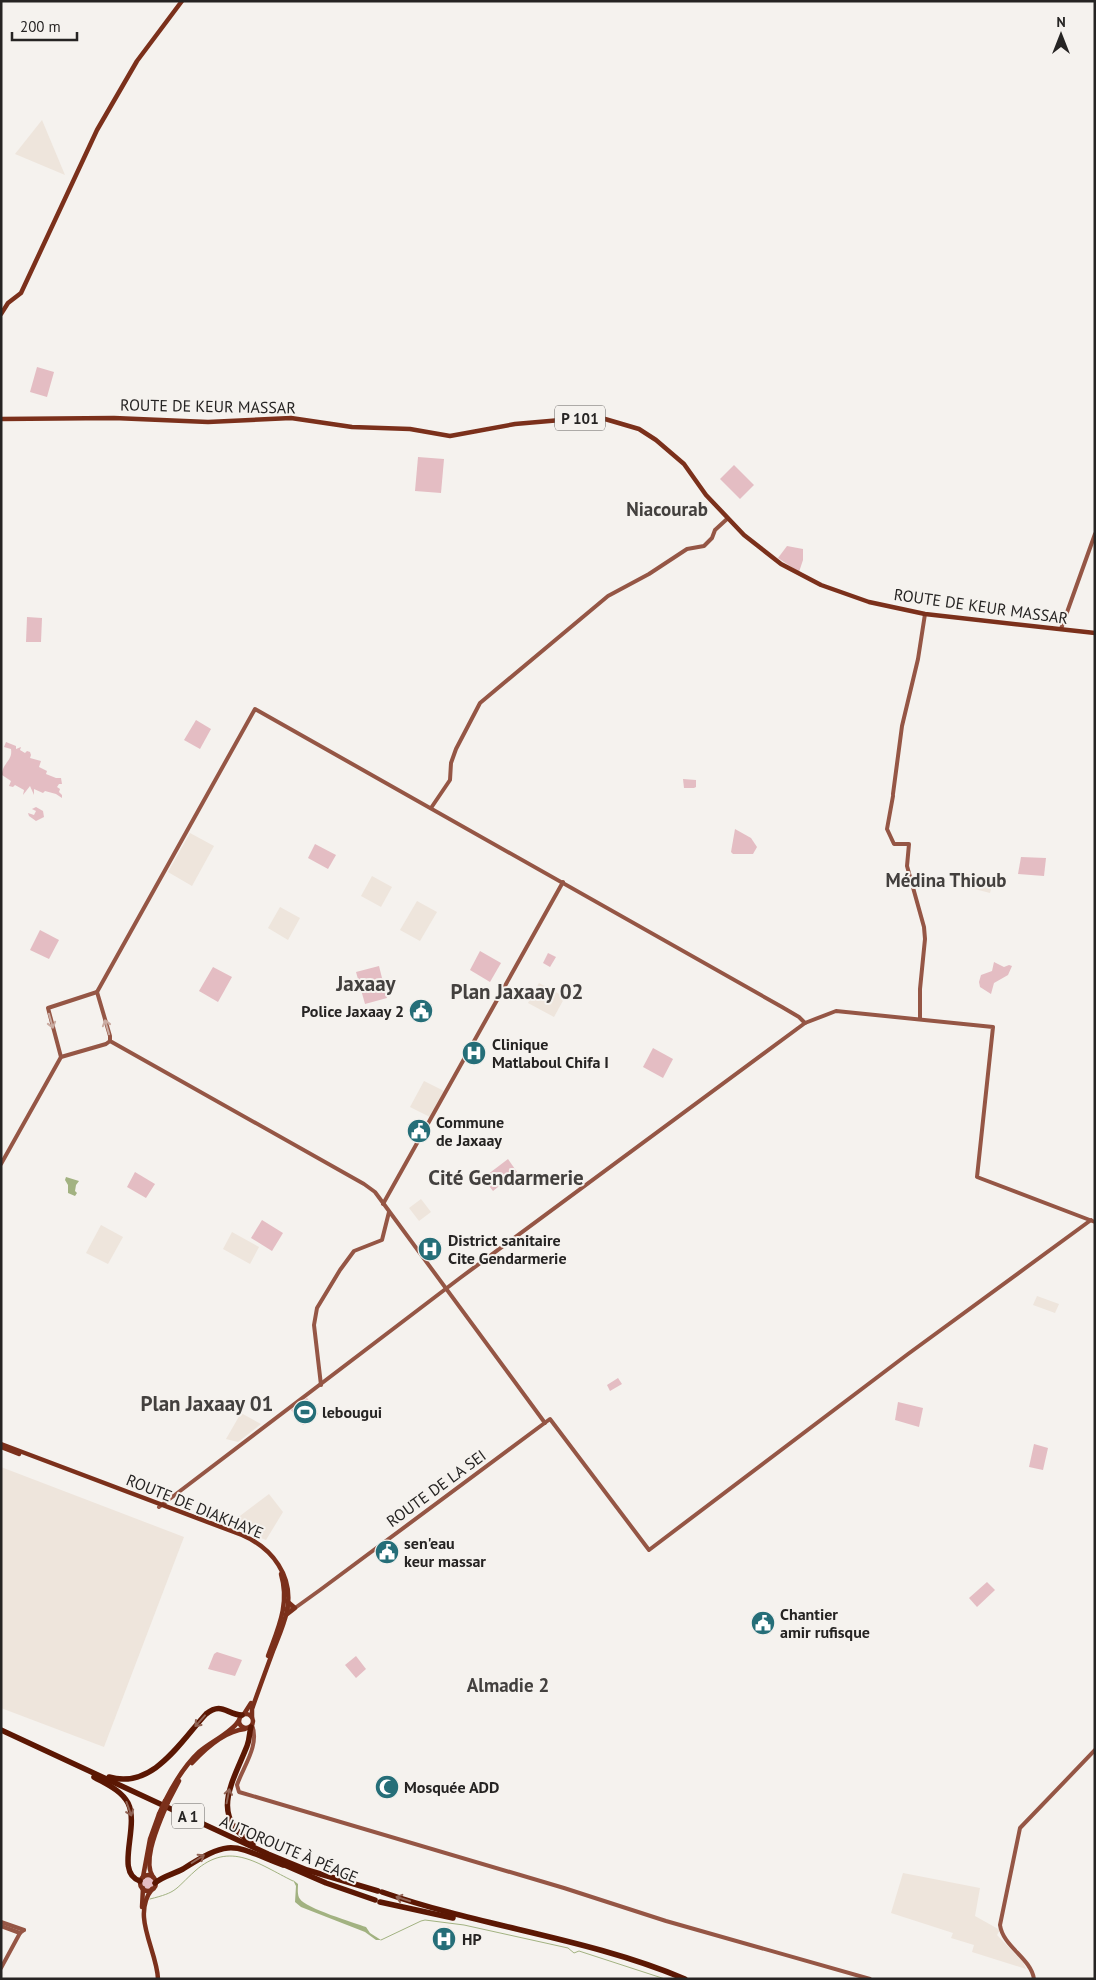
<svg xmlns="http://www.w3.org/2000/svg" width="1096" height="1980" font-family="'PT Sans',sans-serif">
<style>
.built{fill:#eee5dc}
.green{fill:#e4bdc3}
.water{fill:#a2b281}
.lines{fill:none;stroke-linecap:round;stroke-linejoin:round}
.stream{stroke:#a2b281;stroke-width:1}
.secondary{stroke:#955645;stroke-width:4}
.primary{stroke:#7b301b;stroke-width:4.5}
.highway{stroke:#5b1703;stroke-width:5.5}
.primary-bridge{stroke:#7b301b;stroke-width:4.5}
.oneway{stroke:#caaca2}
.oneway2{stroke:#916455}
.labels{text-anchor:middle;dominant-baseline:central;stroke-width:4;stroke-linejoin:round;paint-order:stroke}
.shield{fill:#f5f2ee;stroke:#646260;stroke-width:1}
.shield-label{font-size:15px;font-weight:bold;fill:#262423}
.street-label{font-size:16px;fill:#262423;stroke:#f5f2ee}
.poi-label{font-size:16px;font-weight:bold;fill:#262423;stroke:#f5f2ee;text-anchor:start}
.quarter-label{font-size:19px;font-weight:bold;fill:#43403e;stroke:#f5f2ee}
.district-label{font-size:21px;font-weight:bold;fill:#43403e;stroke:#f5f2ee}
</style>
<rect width="100%" height="100%" fill="#f5f2ee"/>
<g class="built">
<path d="M 42,120 L 65,175 L 15,154 Z"/>
<path d="M 190,833 L 214,846 L 192,886 L 168,872 Z"/>
<path d="M 965,874 L 994,877 L 990,893 L 963,886 Z"/>
<path d="M 372,876 L 392,887 L 381,907 L 361,896 Z"/>
<path d="M 417,901 L 437,912 L 420,941 L 400,930 Z"/>
<path d="M 280,907 L 300,918 L 288,940 L 268,928 Z"/>
<path d="M 539,983 L 565,997 L 554,1017 L 528,1003 Z"/>
<path d="M 424,1081 L 444,1091 L 430,1117 L 410,1107 Z"/>
<path d="M 421,1199 L 431,1212 L 419,1221 L 409,1208 Z"/>
<path d="M 101,1225 L 123,1237 L 108,1264 L 86,1253 Z"/>
<path d="M 232,1232 L 259,1247 L 250,1264 L 223,1249 Z"/>
<path d="M 430,1241 L 438,1251 L 430,1257 L 422,1247 Z"/>
<path d="M 1037,1296 L 1059,1304 L 1055,1313 L 1033,1305 Z"/>
<path d="M 241,1413 L 261,1424 L 238,1442 L 226,1439 Z"/>
<path d="M 1,1467 L 184,1537 L 104,1747 L 1,1708 Z"/>
<path d="M 269,1494 L 283,1512 L 266,1540 L 228,1525 Z"/>
<path d="M 903,1873 L 980,1888 L 975,1916 L 1000,1930 L 997,1935 L 1023,1962 L 1026,1969 L 972,1952 L 974,1945 L 951,1938 L 953,1933 L 891,1913 Z"/>
<path d="M 448,1926 L 450,1927 L 455,1933 L 441,1945 L 441,1933 Z"/>
</g>
<g class="green">
<path d="M 37,367 L 54,372 L 47,397 L 30,392 Z"/>
<path d="M 418,457 L 444,459 L 441,493 L 415,491 Z"/>
<path d="M 734,465 L 754,485 L 740,499 L 720,479 Z"/>
<path d="M 787,546 L 803,549 L 803,560 L 799,572 L 778,558 Z"/>
<path d="M 27,617 L 42,618 L 41,642 L 26,642 Z"/>
<path d="M 196,720 L 211,729 L 200,749 L 184,740 Z"/>
<path d="M 6,742 L 16,746 L 16,749 L 21,747 L 20,750 L 25,753 L 27,751 L 30,752 L 31,755 L 30,758 L 41,761 L 39,767 L 47,771 L 46,774 L 56,778 L 61,778 L 62,784 L 59,784 L 57,787 L 60,789 L 59,792 L 62,795 L 62,798 L 56,794 L 45,791 L 43,793 L 34,789 L 34,795 L 30,786 L 23,795 L 24,790 L 15,785 L 13,787 L 9,786 L 11,781 L 2,775 C 2,763 13,761 11,749 L 4,747 Z"/>
<path d="M 683,779 L 696,780 L 696,787 L 694,788 L 684,788 Z"/>
<path d="M 36,807 L 43,811 L 44,817 L 36,821 L 29,816 L 28,813 L 34,815 L 36,811 L 32,809 Z"/>
<path d="M 735,829 L 751,838 L 757,847 L 753,854 L 733,854 L 731,852 Z"/>
<path d="M 315,844 L 336,855 L 328,869 L 308,858 Z"/>
<path d="M 1021,857 L 1046,858 L 1044,876 L 1018,874 Z"/>
<path d="M 40,930 L 59,940 L 49,959 L 30,950 Z"/>
<path d="M 480,951 L 501,963 L 490,982 L 470,970 Z"/>
<path d="M 548,953 L 556,957 L 550,967 L 543,963 Z"/>
<path d="M 994,962 L 1004,967 L 1009,965 L 1012,966 L 1008,975 L 994,983 L 991,994 L 980,987 L 979,982 L 981,975 L 992,971 Z"/>
<path d="M 379,966 L 387,998 L 365,1004 L 356,972 Z"/>
<path d="M 213,967 L 232,977 L 218,1002 L 199,991 Z"/>
<path d="M 653,1048 L 673,1059 L 663,1078 L 643,1067 Z"/>
<path d="M 508,1159 L 517,1172 L 493,1191 L 483,1178 Z"/>
<path d="M 135,1172 L 155,1184 L 146,1198 L 127,1187 Z"/>
<path d="M 262,1220 L 283,1233 L 272,1251 L 251,1238 Z"/>
<path d="M 618,1378 L 622,1384 L 610,1391 L 607,1385 Z"/>
<path d="M 307,1398 L 318,1414 L 303,1425 L 291,1410 Z"/>
<path d="M 898,1402 L 923,1408 L 919,1427 L 895,1420 Z"/>
<path d="M 1034,1444 L 1048,1448 L 1043,1470 L 1029,1467 Z"/>
<path d="M 987,1582 L 995,1590 L 977,1607 L 969,1598 Z"/>
<path d="M 217,1652 L 242,1660 L 235,1676 L 208,1669 L 214,1654 Z"/>
<path d="M 356,1656 L 366,1669 L 356,1678 L 345,1665 Z"/>
<circle cx="148" cy="1883" r="6"/>
</g>
<g class="water">
<path d="M 66,1177 L 79,1181 L 76,1185 L 75,1191 L 77,1193 L 75,1196 L 68,1193 L 68,1185 L 65,1180 Z"/>
<path d="M 293,1880 L 298,1884 C 298,1889 297,1895 300,1899 C 305,1908 355,1923 366,1927 L 370,1933 L 381,1940 L 376,1940 L 365,1932 L 301,1907 L 295,1902 L 296,1886 Z"/>
</g>
<g class="lines">
<g class="stream">
<path d="M 150,1899 C 178,1892 174,1890 195,1871 C 230,1840 258,1864 293,1881"/>
<path d="M 381,1940 L 421,1921 L 425,1920 L 464,1925 L 568,1948 L 574,1953 L 579,1951 L 665,1979"/>
</g>
<g class="secondary">
<path d="M 1061,629 L 1095,534"/>
<path d="M 893,794 L 902,726 L 918,659 L 925,614"/>
<path d="M 893,796 L 887,829 L 894,844 L 909,844 L 907,866 L 924,927 L 925,939 L 920,989 L 920,1019"/>
<path d="M 431,808 L 450,780 L 451,763 L 456,749 L 480,703 L 608,596 L 649,574 L 687,549 L 704,546 L 712,538 L 715,530 L 727,519"/>
<path d="M 110,1041 L 364,1184 L 375,1192 L 545,1423"/>
<path d="M 61,1057 L 48,1008 L 97,992 L 255,709 L 782,1007 L 799,1017 L 805,1023"/>
<path d="M 1,1164 L 61,1057 L 106,1044 L 110,1041 L 110,1036 L 97,992"/>
<path d="M 383,1204 L 563,882"/>
<path d="M 321,1385 L 314,1325 L 317,1308 L 340,1270 L 354,1251 L 382,1240 L 389,1212"/>
<path d="M 159,1507 L 460,1278 L 805,1023 L 836,1011 L 993,1027 L 977,1177 L 1095,1222"/>
<path d="M 285,1609 L 295,1608 L 320,1590 L 550,1419 L 649,1550 L 908,1354 L 1091,1220"/>
<path d="M 252,1725 C 260,1745 243,1767 237,1785 L 239,1792 L 564,1888 L 666,1921 L 870,1979"/>
<path d="M 1,1922 L 24,1930"/>
<path d="M 1,1926 L 20,1933"/>
<path d="M 1,1968 L 20,1933 L 24,1930"/>
<path d="M 1034,1979 C 1031,1958 1003,1947 1000,1925 L 1020,1828 L 1095,1750"/>
</g>
<g class="primary">
<path d="M 1,314 L 8,303 L 21,293 L 97,130 L 137,61 L 182,1"/>
<path d="M 1,419 L 114,418 L 208,422 L 291,418 L 352,427 L 410,429 L 450,436 L 515,424 L 584,418 L 605,419 L 639,429 L 656,440 L 684,464 L 706,495 L 744,535 L 781,564 L 821,585 L 869,602 L 925,614 L 1095,633"/>
<path d="M 1,1444 L 242,1535 C 272,1548 294,1576 287,1611 C 284,1625 278,1638 273,1651 C 266,1670 259,1689 252,1709 L 252,1717"/>
<path d="M 1,1447 L 19,1454"/>
<path d="M 286,1615 L 295,1608 L 288,1602"/>
<path d="M 268,1656 C 278,1628 290,1604 281,1574"/>
<circle cx="246" cy="1721" r="7"/>
<path d="M 244,1714 L 251,1703"/>
<path d="M 192,1763 C 205,1749 225,1731 245,1729"/>
<path d="M 165,1801 C 174,1783 184,1766 199,1752 C 210,1742 233,1732 239,1720"/>
<path d="M 168,1802 L 179,1781"/>
<circle cx="148" cy="1883" r="8"/>
<path d="M 143,1877 L 150,1839 L 159,1814"/>
<path d="M 153,1877 C 143,1862 156,1831 162,1816"/>
<path d="M 152,1889 C 131,1916 157,1950 158,1979"/>
<path d="M 142,1907 L 143,1888"/>
</g>
<g class="highway">
<path d="M 251,1727 C 249,1733 250,1739 247,1746 C 232,1784 209,1816 253,1844"/>
<path d="M 1,1730 L 268,1854 L 307,1870 L 378,1891"/>
<path d="M 94,1777 C 106,1784 121,1790 128,1803 C 140,1827 114,1873 140,1881"/>
<path d="M 109,1777 C 153,1790 181,1741 206,1714 C 222,1701 227,1715 242,1715"/>
<path d="M 280,1863 L 326,1883 L 375,1900"/>
<path d="M 155,1883 C 163,1876 174,1874 183,1869 C 232,1838 232,1845 283,1865"/>
<path d="M 382,1892 C 482,1927 588,1938 685,1979"/>
<path d="M 380,1902 L 453,1918"/>
</g>
<g class="primary-bridge">
<path d="M 159,1814 L 165,1801"/>
<path d="M 162,1816 L 168,1802"/>
</g>
</g>
<defs><path id="oneway-shaft" d="M-6 0H5M1.5-3L5.5 0L1.5 3" fill="none" stroke-width="1.6" stroke-linecap="round" stroke-linejoin="round" transform="scale(1.25)"/></defs>
<g class="oneway">
<use href="#oneway-shaft" transform="translate(51 1021) rotate(74)"/>
<use href="#oneway-shaft" transform="translate(107 1027) rotate(-106)"/>
</g>
<g class="oneway2">
<use href="#oneway-shaft" transform="translate(200 1721) rotate(132)"/>
<use href="#oneway-shaft" transform="translate(228 1796) rotate(-79)"/>
<use href="#oneway-shaft" transform="translate(129 1809) rotate(70)"/>
<use href="#oneway-shaft" transform="translate(198 1859) rotate(-32)"/>
<use href="#oneway-shaft" transform="translate(403 1899) rotate(-162)"/>
</g>
<defs>
<g id="civic-disc" transform="scale(1.25)"><circle r="9.5" fill="#256e78" stroke="#f5f2ee"/><path d="M-.6-6.5H3V-4.5H.6V-3L4-1V1h2V6H-6V1h2V-1L-.6-3ZM-1.2 2.5V6h2.4V2.5Z" fill="#fff"/></g>
<g id="hospital-disc" transform="scale(1.25)"><circle r="9.5" fill="#256e78" stroke="#f5f2ee"/><path d="M-5-5h3v3.5h4V-5h3V5h-3V1.5h-4V5h-3Z" fill="#fff"/></g>
<g id="stadium-disc" transform="scale(1.25)"><circle r="9.5" fill="#256e78" stroke="#f5f2ee"/><path d="M0-5a6.5 5 0 1 0 0 10a6.5 5 0 1 0 0-10ZM-3.5-1.8h7v3.6h-7Z" fill="#fff"/></g>
<g id="mosque-disc" transform="scale(1.25)"><circle r="9.5" fill="#256e78" stroke="#f5f2ee"/><path d="M3.5-4.9A6 6 0 1 0 3.5 4.9A5 5 0 1 1 3.5-4.9Z" fill="#fff"/></g>
</defs>
<g fill-rule="evenodd">
<use href="#civic-disc" x="421" y="1011"/>
<use href="#hospital-disc" x="474" y="1053"/>
<use href="#civic-disc" x="419" y="1131"/>
<use href="#hospital-disc" x="430" y="1249"/>
<use href="#stadium-disc" x="305" y="1412"/>
<use href="#civic-disc" x="387" y="1552"/>
<use href="#civic-disc" x="763" y="1623"/>
<use href="#mosque-disc" x="387" y="1787"/>
<use href="#hospital-disc" x="444" y="1939"/>
</g>
<g class="labels">
<g class="shield">
<rect x="555" y="405.5" width="50" height="25" rx="4"/>
<rect x="172" y="1803.5" width="32" height="25" rx="4"/>
</g>
<g class="shield-label">
<text x="580" y="418">P 101</text>
<text x="188" y="1816">A 1</text>
</g>
<g class="street-label">
<text transform="translate(208 406) rotate(1)">ROUTE DE KEUR MASSAR</text>
<text transform="translate(981 606) rotate(8)">ROUTE DE KEUR MASSAR</text>
<text transform="translate(436 1488) rotate(-36)">ROUTE DE LA SEI</text>
<text transform="translate(195 1506) rotate(22)">ROUTE DE DIAKHAYE</text>
<text transform="translate(289 1849) rotate(23)">AUTOROUTE À PÉAGE</text>
</g>
<g class="poi-label">
<text x="404" y="1011" text-anchor="end">Police Jaxaay 2</text>
<text x="492" y="1044">Clinique<tspan x="492" dy="18">Matlaboul Chifa I</tspan></text>
<text x="436" y="1122">Commune<tspan x="436" dy="18">de Jaxaay</tspan></text>
<text x="448" y="1240">District sanitaire<tspan x="448" dy="18">Cite Gendarmerie</tspan></text>
<text x="322" y="1412">lebougui</text>
<text x="404" y="1543">sen'eau<tspan x="404" dy="18">keur massar</tspan></text>
<text x="780" y="1614">Chantier<tspan x="780" dy="18">amir rufisque</tspan></text>
<text x="404" y="1787">Mosquée ADD</text>
<text x="462" y="1939">HP</text>
</g>
<g class="quarter-label">
<text x="667" y="509">Niacourab</text>
<text x="946" y="880">Médina Thioub</text>
<text x="508" y="1685">Almadie 2</text>
</g>
<g class="district-label">
<text x="366" y="983">Jaxaay</text>
<text x="517" y="991">Plan Jaxaay 02</text>
<text x="506" y="1177">Cité Gendarmerie</text>
<text x="207" y="1403">Plan Jaxaay 01</text>
</g>
</g>
<rect width="1096" height="1980" fill="none" stroke="#262423" stroke-width="5"/>
<g transform="translate(1061 35)" stroke="#f5f2ee" stroke-width="4" paint-order="stroke">
<path d="M0-4L9 19L0 12L-9 19Z" fill="#262423"/>
<text y="-8" font-size="14" font-weight="bold" text-anchor="middle" fill="#262423">N</text>
</g>
<path d="M12 32v8h65v-8" fill="none" stroke="#262423" stroke-width="2.5"/>
<text x="20" y="32" font-size="15" fill="#262423" stroke="#f5f2ee" stroke-width="4" paint-order="stroke">200 m</text>
</svg>
